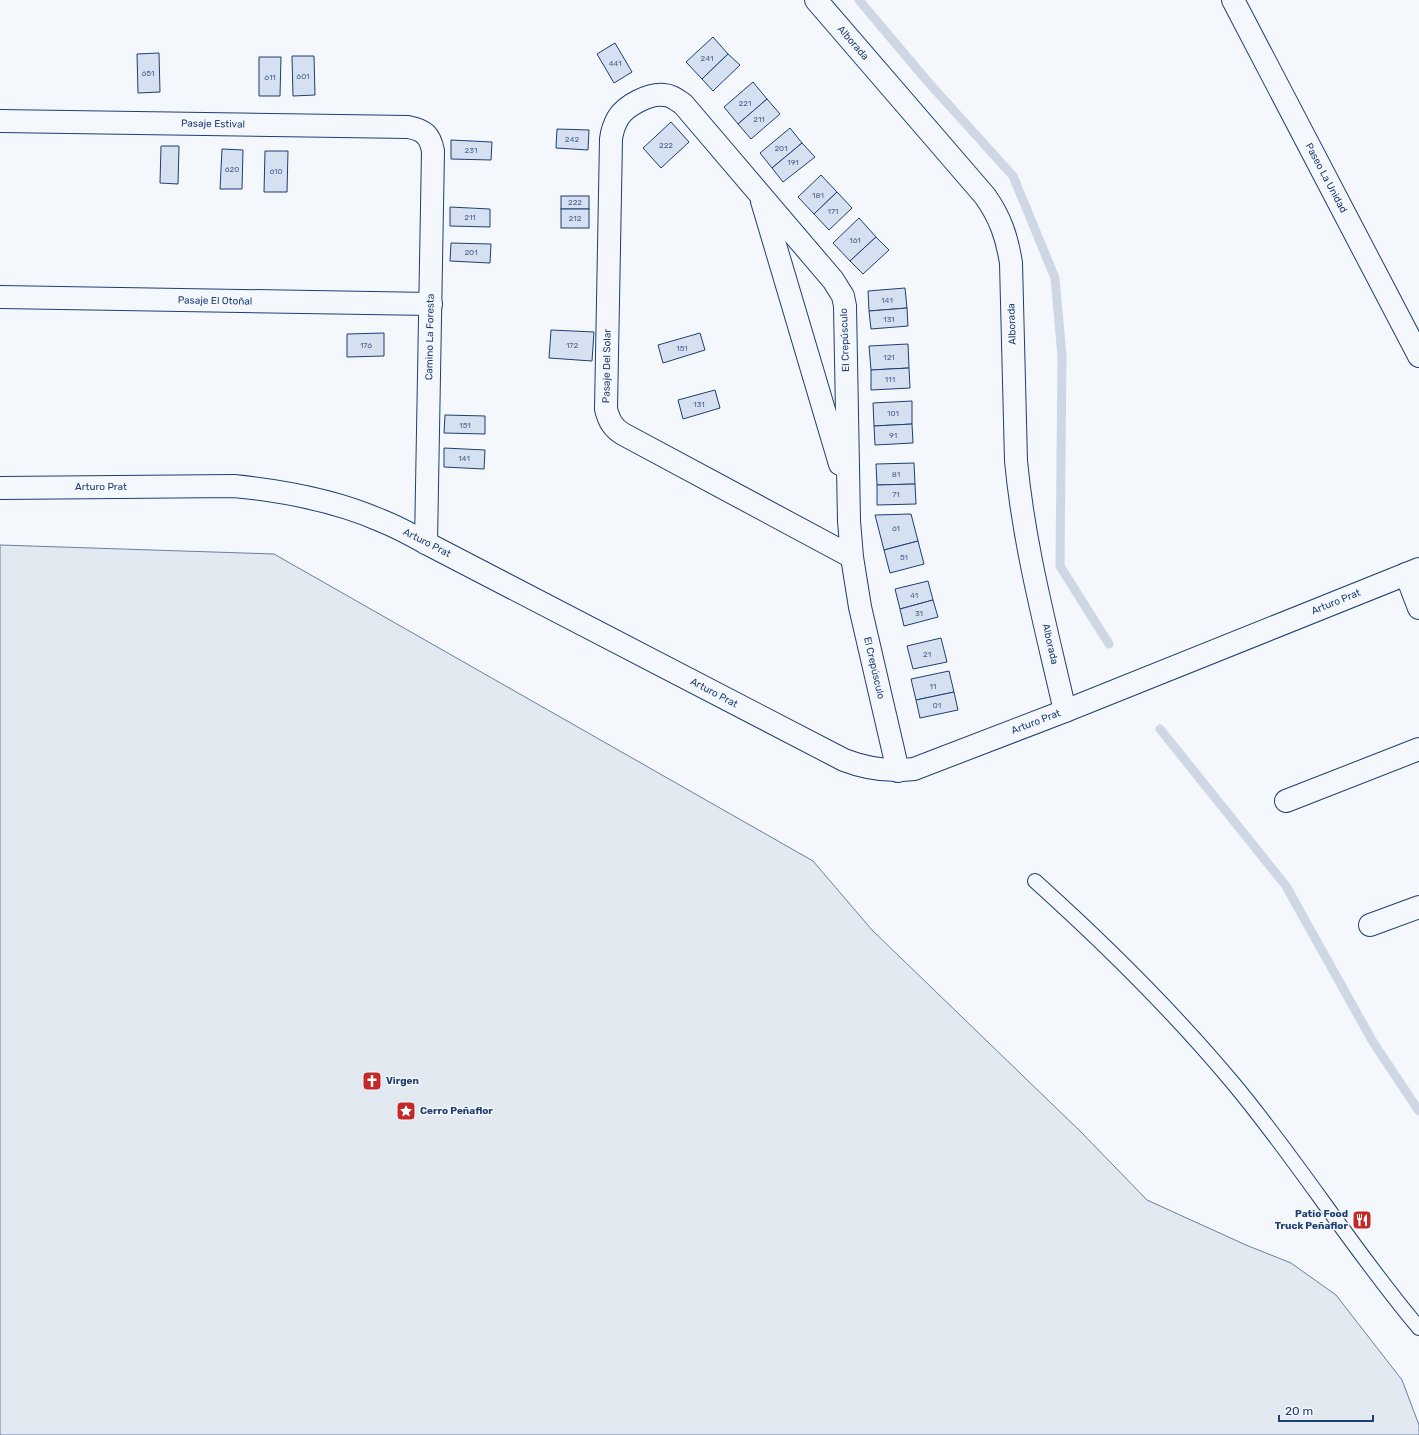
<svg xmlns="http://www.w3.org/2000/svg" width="1419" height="1435" font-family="Rubik,sans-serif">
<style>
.green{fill:#e3e9f0;stroke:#687fa3}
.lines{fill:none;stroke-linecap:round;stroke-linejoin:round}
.stream{stroke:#cfd7e4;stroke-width:9}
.building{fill:#d5e0f0;stroke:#1d3f73}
.service-casing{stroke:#1d3f73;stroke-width:16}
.minor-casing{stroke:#1d3f73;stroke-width:24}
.service{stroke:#f4f7fb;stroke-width:14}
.minor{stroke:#f4f7fb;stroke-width:22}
.labels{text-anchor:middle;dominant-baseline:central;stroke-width:3;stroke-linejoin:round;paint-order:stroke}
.number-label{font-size:8px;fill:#4b6792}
.street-label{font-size:10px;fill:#1d3f73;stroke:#f4f7fb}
.poi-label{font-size:10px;font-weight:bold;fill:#1d3f73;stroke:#f4f7fb;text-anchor:start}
</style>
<rect width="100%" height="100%" fill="#f4f7fb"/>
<path class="green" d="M 0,545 L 274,554 L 813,861 L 872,930 L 1081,1132 L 1147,1200 L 1246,1245 L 1291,1263 L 1336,1295 L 1402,1380 L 1419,1425 L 1419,1435 L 0,1435 Z"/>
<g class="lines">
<g class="stream">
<path d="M 859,0 L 928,82 L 1013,176 L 1055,278 L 1062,356 L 1060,566 L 1109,644"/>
<path d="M 1160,729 L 1286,886 L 1373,1042 L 1419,1111"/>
</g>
</g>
<g class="building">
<path d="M 713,37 L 728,54 L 702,79 L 686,62 Z"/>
<path d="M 615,43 L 632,72 L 614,83 L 597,54 Z"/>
<path d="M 159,53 L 160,92 L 138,93 L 137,54 Z"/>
<path d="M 728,54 L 740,65 L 713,91 L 702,79 Z"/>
<path d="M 292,56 L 314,56 L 315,95 L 293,96 Z"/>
<path d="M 259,57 L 281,57 L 280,96 L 259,96 Z"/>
<path d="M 753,82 L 767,99 L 738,124 L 724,107 Z"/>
<path d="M 767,99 L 780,114 L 751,139 L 738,124 Z"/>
<path d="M 671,122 L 689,142 L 661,168 L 643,148 Z"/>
<path d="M 790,128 L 802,143 L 772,168 L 760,153 Z"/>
<path d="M 557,129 L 589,130 L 588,150 L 556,148 Z"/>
<path d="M 451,140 L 492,142 L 491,160 L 451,159 Z"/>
<path d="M 802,143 L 815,157 L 783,182 L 772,168 Z"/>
<path d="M 161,146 L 179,146 L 178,184 L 160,183 Z"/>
<path d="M 222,149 L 243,150 L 242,189 L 220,189 Z"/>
<path d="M 265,151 L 288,151 L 287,192 L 264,192 Z"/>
<path d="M 821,175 L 837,192 L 814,214 L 798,197 Z"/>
<path d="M 837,192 L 852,208 L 829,230 L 814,214 Z"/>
<rect x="561" y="196" width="28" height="13"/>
<path d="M 450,207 L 490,209 L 490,227 L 450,226 Z"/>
<rect x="561" y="209" width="28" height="19"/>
<path d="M 859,218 L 876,237 L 850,261 L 833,243 Z"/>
<path d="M 876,237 L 889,250 L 863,274 L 850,261 Z"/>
<path d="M 451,243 L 491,244 L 490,263 L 450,261 Z"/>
<path d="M 905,288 L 907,308 L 869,311 L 868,291 Z"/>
<path d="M 907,308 L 908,326 L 871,329 L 869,311 Z"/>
<path d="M 551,330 L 594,332 L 592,361 L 549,358 Z"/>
<path d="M 384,333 L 384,356 L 347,357 L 347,334 Z"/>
<path d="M 700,333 L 705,350 L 663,363 L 658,345 Z"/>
<path d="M 908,344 L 909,368 L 871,370 L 869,346 Z"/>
<path d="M 909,368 L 910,388 L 871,390 L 871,370 Z"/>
<path d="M 715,390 L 720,408 L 683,419 L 678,400 Z"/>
<path d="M 912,401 L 912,424 L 874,426 L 873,403 Z"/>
<path d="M 445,415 L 485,416 L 485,434 L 444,433 Z"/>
<path d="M 912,424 L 913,443 L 875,445 L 874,426 Z"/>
<path d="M 444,448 L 485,450 L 484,469 L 444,467 Z"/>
<path d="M 914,463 L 915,484 L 877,485 L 876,464 Z"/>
<path d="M 915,484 L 916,504 L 877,505 L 877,485 Z"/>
<path d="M 911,514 L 918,541 L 884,550 L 875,515 Z"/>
<path d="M 918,541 L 924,564 L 890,573 L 884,550 Z"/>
<path d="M 928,581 L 933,600 L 900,609 L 895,589 Z"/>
<path d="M 933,600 L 938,617 L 904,626 L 900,609 Z"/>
<path d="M 941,638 L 947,662 L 913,669 L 907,646 Z"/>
<path d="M 949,671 L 954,692 L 916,700 L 911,679 Z"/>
<path d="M 954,692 L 958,710 L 920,718 L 916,700 Z"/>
</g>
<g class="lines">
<g class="service-casing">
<path id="service" d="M 1035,881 C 1105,944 1172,1010 1233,1083 C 1299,1162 1353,1250 1419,1328"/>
</g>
<g class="minor-casing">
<g id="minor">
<path d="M 816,0 L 985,196 C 1000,217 1007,237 1011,263 L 1016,461 C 1024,546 1046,628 1065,711"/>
<path d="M 1233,0 L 1419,356"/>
<path d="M 0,121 L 408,127 C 424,130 430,135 433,151 L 426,543"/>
<path d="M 762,201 L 840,464"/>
<path d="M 0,297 L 431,304"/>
<path d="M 0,488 L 234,486 C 284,491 335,500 382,521 C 397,527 412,535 426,543 L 844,760 C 867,769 889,772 914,769 L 1065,711 L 1419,569"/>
<path d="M 852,557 L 623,434 C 613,428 609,421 606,409 L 611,139 C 612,131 614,125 618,118 C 625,106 649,93 664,95 C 671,95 677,100 683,104 L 833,280 L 843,296 L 845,306 L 849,521 L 852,557 L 860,607 L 898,771"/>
<path d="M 1406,574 L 1419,608"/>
<path d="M 1286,801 L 1419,749"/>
<path d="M 1370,925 L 1419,907"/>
</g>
</g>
<use href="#service" class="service"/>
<use href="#minor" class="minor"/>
</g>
<defs>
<g id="church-square" transform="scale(1)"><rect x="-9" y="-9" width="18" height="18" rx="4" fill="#c62828" stroke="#f4f7fb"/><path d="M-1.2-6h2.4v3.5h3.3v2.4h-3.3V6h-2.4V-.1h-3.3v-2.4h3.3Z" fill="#fff"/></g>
<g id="sight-square" transform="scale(1)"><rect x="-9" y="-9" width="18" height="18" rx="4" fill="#c62828" stroke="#f4f7fb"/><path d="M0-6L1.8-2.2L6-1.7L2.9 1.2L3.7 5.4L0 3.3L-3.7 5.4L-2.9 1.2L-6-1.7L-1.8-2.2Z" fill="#fff"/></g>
<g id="restaurant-square" transform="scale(1)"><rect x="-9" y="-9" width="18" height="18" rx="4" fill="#c62828" stroke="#f4f7fb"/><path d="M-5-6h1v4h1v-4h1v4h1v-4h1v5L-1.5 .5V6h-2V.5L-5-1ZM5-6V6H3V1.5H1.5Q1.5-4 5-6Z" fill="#fff"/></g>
</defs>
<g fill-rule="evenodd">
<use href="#church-square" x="372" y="1081"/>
<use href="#sight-square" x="406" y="1111"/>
<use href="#restaurant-square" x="1362" y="1220"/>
</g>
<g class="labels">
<g class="number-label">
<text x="707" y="58">241</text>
<text x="615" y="63">441</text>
<text x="148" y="73">651</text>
<text x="303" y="76">601</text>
<text x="270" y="77">611</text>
<text x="745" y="103">221</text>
<text x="759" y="119">211</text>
<text x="572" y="139">242</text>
<text x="666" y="145">222</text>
<text x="781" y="148">201</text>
<text x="471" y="150">231</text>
<text x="793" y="162">191</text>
<text x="232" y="169">620</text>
<text x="276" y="171">610</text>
<text x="818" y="195">181</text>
<text x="575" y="202">222</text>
<text x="833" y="211">171</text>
<text x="470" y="217">211</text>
<text x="575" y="218">212</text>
<text x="855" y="240">161</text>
<text x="471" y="252">201</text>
<text x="887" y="300">141</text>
<text x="889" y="319">131</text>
<text x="366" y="345">176</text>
<text x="572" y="345">172</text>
<text x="682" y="348">151</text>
<text x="889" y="357">121</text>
<text x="890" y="379">111</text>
<text x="699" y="404">131</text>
<text x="893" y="413">101</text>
<text x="465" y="425">151</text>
<text x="893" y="435">91</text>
<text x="464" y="458">141</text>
<text x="896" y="474">81</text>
<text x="896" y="494">71</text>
<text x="896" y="528">61</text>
<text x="904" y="557">51</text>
<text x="914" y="595">41</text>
<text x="919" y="613">31</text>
<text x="927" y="654">21</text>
<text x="933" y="686">11</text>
<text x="937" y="705">01</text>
</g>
<g class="street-label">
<text transform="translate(853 43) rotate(49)">Alborada</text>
<text transform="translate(213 124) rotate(1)">Pasaje Estival</text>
<text transform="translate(1326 178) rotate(62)">Paseo La Unidad</text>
<text transform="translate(215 301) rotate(1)">Pasaje El Otoñal</text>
<text transform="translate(1012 324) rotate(-92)">Alborada</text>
<text transform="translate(430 337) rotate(-89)">Camino La Foresta</text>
<text transform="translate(845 340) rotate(-92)">El Crepúsculo</text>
<text transform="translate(607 366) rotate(-89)">Pasaje Del Solar</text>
<text x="101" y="487">Arturo Prat</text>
<text transform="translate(427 543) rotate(27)">Arturo Prat</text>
<text transform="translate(1336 602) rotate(-22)">Arturo Prat</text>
<text transform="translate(1050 644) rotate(77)">Alborada</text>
<text transform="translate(874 668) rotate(77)">El Crepúsculo</text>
<text transform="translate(714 693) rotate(28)">Arturo Prat</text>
<text transform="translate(1036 722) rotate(-21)">Arturo Prat</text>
</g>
<g class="poi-label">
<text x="386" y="1081">Virgen</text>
<text x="420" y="1111">Cerro Peñaflor</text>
<text x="1348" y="1214" text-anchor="end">Patio Food<tspan x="1348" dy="12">Truck Peñaflor</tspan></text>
</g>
</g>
<path d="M1279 1415v6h94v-6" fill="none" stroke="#1d3f73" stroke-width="2"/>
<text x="1285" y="1415" font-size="12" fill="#1d3f73" stroke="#f4f7fb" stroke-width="3" paint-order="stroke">20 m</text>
</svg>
